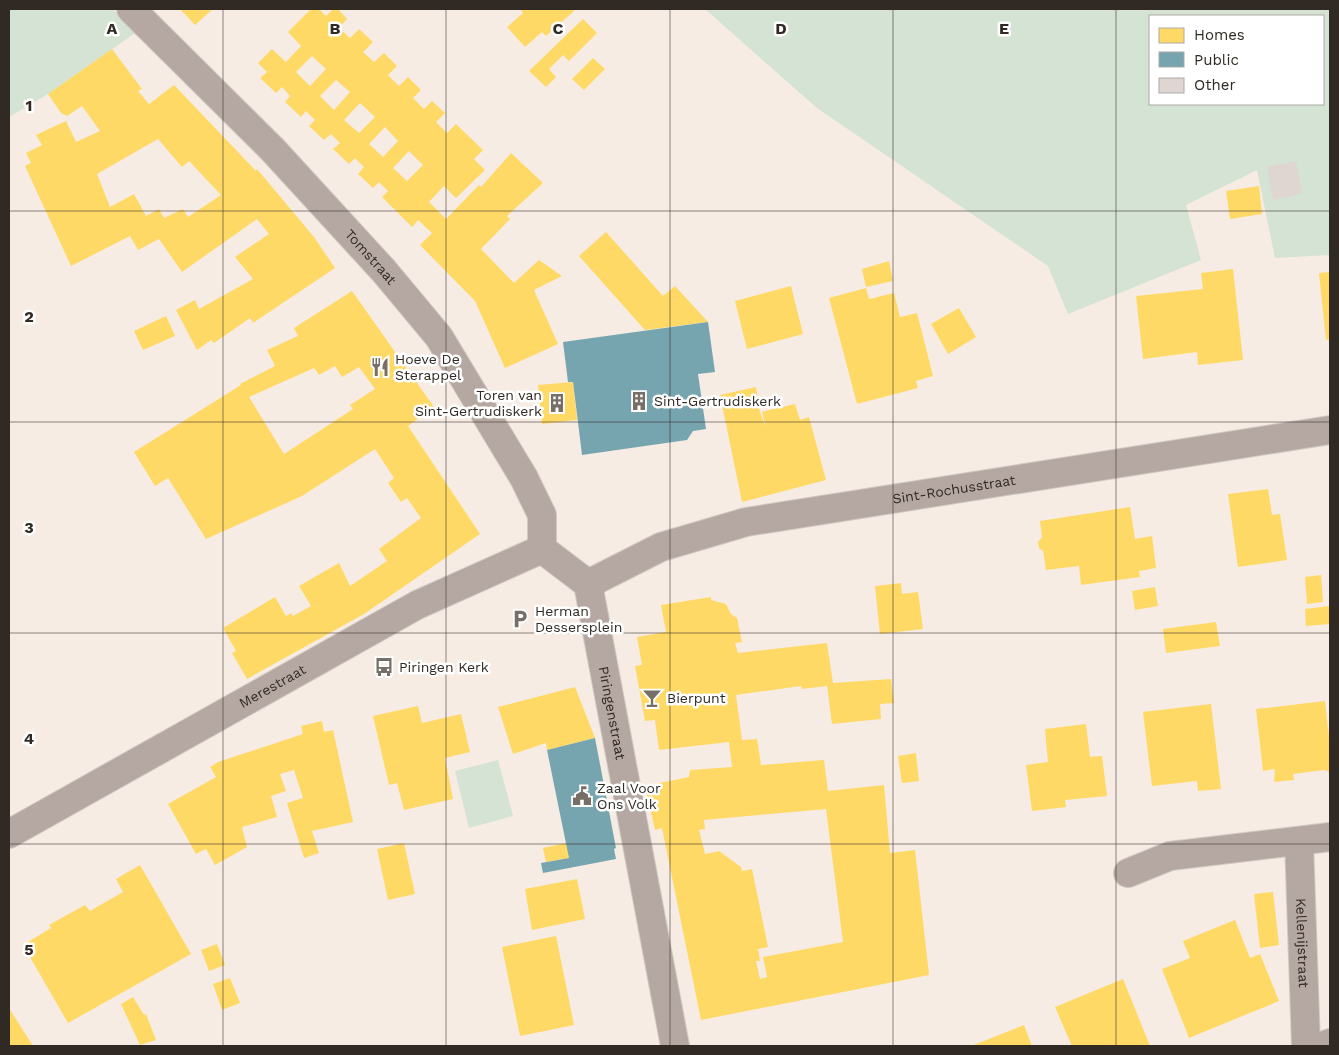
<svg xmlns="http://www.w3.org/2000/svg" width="1339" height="1055" font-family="'Work Sans',sans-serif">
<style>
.green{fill:#d4e3d3;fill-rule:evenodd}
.homes{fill:#ffd966;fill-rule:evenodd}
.public{fill:#76a5af}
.building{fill:#dfd6d2}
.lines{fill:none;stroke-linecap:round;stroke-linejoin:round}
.street-casing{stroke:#d1c9c3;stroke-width:30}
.street{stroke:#b5a8a2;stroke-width:28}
.grid{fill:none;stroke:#312a24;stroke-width:1;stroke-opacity:0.55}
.labels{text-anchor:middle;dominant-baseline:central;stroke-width:5;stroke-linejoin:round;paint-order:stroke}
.street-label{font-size:14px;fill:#312a24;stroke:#fff}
.poi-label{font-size:14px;fill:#312a24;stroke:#fff;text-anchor:start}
.grid-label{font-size:16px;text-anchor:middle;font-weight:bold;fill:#312a24;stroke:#fff;stroke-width:5;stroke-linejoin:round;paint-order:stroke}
</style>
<rect width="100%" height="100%" fill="#f6ece4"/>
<g class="green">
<path d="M 9,9 L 113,9 L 135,33 L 48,94 L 9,117 Z"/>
<path d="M 705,9 L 1330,9 L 1330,255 L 1275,258 L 1257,170 L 1186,205 L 1201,260 L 1068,314 L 1048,266 L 817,108 ZM 1150,16 L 1323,16 L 1323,104 L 1150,104 Z"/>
<path d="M 498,760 L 513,816 L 469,828 L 455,771 Z"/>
</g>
<g class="homes">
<path d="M 180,9 L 213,9 L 195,25 Z"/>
<path d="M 311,9 L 319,9 L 326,16 L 333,9 L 338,9 L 347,19 L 339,28 L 350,38 L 359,29 L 373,42 L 363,52 L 374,62 L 384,53 L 397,66 L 388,75 L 399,86 L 408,77 L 421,90 L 413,98 L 424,109 L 432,101 L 445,113 L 436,122 L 447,133 L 456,124 L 483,150 L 474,159 L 485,170 L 456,198 L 444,186 L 429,202 L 446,219 L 479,185 L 481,187 L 511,153 L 543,183 L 507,216 L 510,219 L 481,249 L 514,283 L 539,260 L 562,276 L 534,290 L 558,344 L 505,368 L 475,301 L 420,245 L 432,233 L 418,220 L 412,227 L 382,197 L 388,191 L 379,182 L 373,188 L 358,174 L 364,167 L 355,158 L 349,164 L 333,149 L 340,143 L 331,134 L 324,140 L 309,126 L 315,120 L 306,111 L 301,117 L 285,102 L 290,96 L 282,87 L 276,93 L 260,78 L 267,72 L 258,63 L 272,49 L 286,62 L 301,46 L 288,32 ZM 312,56 L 326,69 L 310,86 L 296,72 ZM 336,80 L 350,92 L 334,110 L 320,96 ZM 360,103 L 375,117 L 359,133 L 344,120 ZM 385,127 L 398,141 L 383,157 L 369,144 ZM 409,151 L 423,165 L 407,181 L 393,168 Z"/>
<path d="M 520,9 L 573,9 L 574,11 L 546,36 L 542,32 L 525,47 L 507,27 L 523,13 Z"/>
<path d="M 583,19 L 597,33 L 569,61 L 563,55 L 549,69 L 556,77 L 546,87 L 529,71 Z"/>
<path d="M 112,49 L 142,89 L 138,91 L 149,104 L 174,85 L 256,171 L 257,169 L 314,237 L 335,268 L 253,323 L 250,318 L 214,343 L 211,340 L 197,350 L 176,310 L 195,300 L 199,309 L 253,279 L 235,257 L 269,234 L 257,219 L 182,272 L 159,239 L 138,250 L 130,236 L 71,266 L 25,166 L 31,163 L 26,153 L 42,145 L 36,135 L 66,121 L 76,142 L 100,131 L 82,106 L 67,116 L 61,113 L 48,94 ZM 158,139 L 182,167 L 189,161 L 221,195 L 188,217 L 183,209 L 164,218 L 159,209 L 146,216 L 134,194 L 110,207 L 97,174 Z"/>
<path d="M 593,58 L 605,69 L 584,90 L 572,79 Z"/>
<path d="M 1259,186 L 1262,214 L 1230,219 L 1226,191 Z"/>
<path d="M 606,232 L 663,296 L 675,286 L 708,322 L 645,330 L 579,256 Z"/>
<path d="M 889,261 L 893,281 L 866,287 L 862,269 Z"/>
<path d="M 1233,269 L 1243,360 L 1198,365 L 1197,352 L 1143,359 L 1136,296 L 1203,289 L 1201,273 Z"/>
<path d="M 1330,272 L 1330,339 L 1326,340 L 1319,273 Z"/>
<path d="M 791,286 L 803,334 L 747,349 L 735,301 Z"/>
<path d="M 866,288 L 869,299 L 894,293 L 900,317 L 917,313 L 933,376 L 916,381 L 918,388 L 857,404 L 829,298 Z"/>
<path d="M 352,291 L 434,407 L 408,426 L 480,534 L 364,614 L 247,679 L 232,653 L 236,651 L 223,628 L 275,597 L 286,616 L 291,613 L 293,616 L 311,606 L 299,586 L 339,563 L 350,586 L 387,561 L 379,549 L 421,518 L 407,498 L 401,502 L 388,483 L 394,478 L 375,449 L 302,496 L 206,539 L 168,478 L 155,486 L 134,452 L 241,385 L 240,384 L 275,366 L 267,350 L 298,336 L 294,328 ZM 335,366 L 342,377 L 359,367 L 375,389 L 350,405 L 353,409 L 284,454 L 249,397 L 314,368 L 319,375 Z"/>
<path d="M 959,308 L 976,337 L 948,354 L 931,324 Z"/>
<path d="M 166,316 L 175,336 L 143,350 L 134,331 Z"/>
<path d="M 573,382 L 577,420 L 542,424 L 538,385 Z"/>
<path d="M 756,387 L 760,412 L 766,428 L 762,412 L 769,410 L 795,404 L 800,420 L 809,417 L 826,480 L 742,502 L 720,395 Z"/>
<path d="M 1268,489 L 1272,515 L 1280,514 L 1287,560 L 1238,567 L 1228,494 Z"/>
<path d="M 1130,507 L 1135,539 L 1152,536 L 1156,568 L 1139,571 L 1140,577 L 1081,585 L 1079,566 L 1046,570 L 1043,551 L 1039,548 L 1038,542 L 1042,537 L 1040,521 Z"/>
<path d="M 1321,575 L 1323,602 L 1307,604 L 1305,577 Z"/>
<path d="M 901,583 L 902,594 L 918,592 L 923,629 L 880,634 L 875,586 Z"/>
<path d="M 1155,587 L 1158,606 L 1135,610 L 1132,591 Z"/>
<path d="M 711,597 L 711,600 L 726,604 L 731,614 L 737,618 L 742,642 L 735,643 L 738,653 L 827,643 L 833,683 L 891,679 L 894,703 L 880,704 L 881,719 L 832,724 L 827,686 L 802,689 L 801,686 L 736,695 L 742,740 L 757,739 L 761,765 L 824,760 L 828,791 L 884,785 L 890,853 L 915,850 L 929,975 L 701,1020 L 662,828 L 655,830 L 645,786 L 689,777 L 690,770 L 732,767 L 729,742 L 659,750 L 655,720 L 645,721 L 635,666 L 642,665 L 637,637 L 666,632 L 661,605 ZM 826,809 L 843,942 L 763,957 L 767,977 L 760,979 L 756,961 L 760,961 L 758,949 L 768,947 L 752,869 L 742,871 L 741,867 L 719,851 L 705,854 L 699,830 L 705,829 L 704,820 Z"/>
<path d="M 1329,606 L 1330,624 L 1306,626 L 1305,609 Z"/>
<path d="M 1216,622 L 1220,646 L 1166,653 L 1163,629 Z"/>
<path d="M 575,687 L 595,738 L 547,750 L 546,743 L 513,754 L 498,707 Z"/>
<path d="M 1325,701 L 1330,746 L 1330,772 L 1324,770 L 1293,774 L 1294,780 L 1274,782 L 1275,769 L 1263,771 L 1256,709 Z"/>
<path d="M 1211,704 L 1221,789 L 1198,791 L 1197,781 L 1152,786 L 1143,712 Z"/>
<path d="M 418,706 L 422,723 L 461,714 L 470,752 L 445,758 L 453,799 L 404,810 L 397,783 L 389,785 L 373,716 Z"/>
<path d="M 322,721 L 324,732 L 333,730 L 353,822 L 312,831 L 319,853 L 304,858 L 287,803 L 303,798 L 294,770 L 280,774 L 286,791 L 271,796 L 277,817 L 242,827 L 247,847 L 215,865 L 206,849 L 196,854 L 168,804 L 216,777 L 210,767 L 218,762 L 303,734 L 301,726 Z"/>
<path d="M 1086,724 L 1090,757 L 1102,756 L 1107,796 L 1065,800 L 1066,807 L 1032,811 L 1026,765 L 1048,762 L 1045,729 Z"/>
<path d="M 916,753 L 919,781 L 902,783 L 898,756 Z"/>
<path d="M 404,843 L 415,894 L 388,900 L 377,849 Z"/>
<path d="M 566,843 L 569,858 L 546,862 L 543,848 Z"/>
<path d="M 140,865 L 191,954 L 68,1023 L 23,945 L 51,928 L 49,925 L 85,905 L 90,911 L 123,892 L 116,879 Z"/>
<path d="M 577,879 L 585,919 L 532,930 L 525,889 Z"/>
<path d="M 1273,892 L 1279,945 L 1260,948 L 1254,894 Z"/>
<path d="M 1235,920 L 1250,958 L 1260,954 L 1279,1001 L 1189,1038 L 1162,969 L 1190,958 L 1183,941 Z"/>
<path d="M 556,936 L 574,1025 L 520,1036 L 502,947 Z"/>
<path d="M 217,944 L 225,965 L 209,971 L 201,950 Z"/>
<path d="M 230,978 L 240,1003 L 222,1010 L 213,984 Z"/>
<path d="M 1123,979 L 1150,1046 L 1072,1046 L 1055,1007 Z"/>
<path d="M 133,997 L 144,1015 L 146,1014 L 156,1040 L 140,1045 L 121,1004 Z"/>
<path d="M 9,1008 L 33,1046 L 9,1046 Z"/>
<path d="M 1024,1025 L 1032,1046 L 971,1046 Z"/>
</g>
<g class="public">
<path d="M 708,322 L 715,372 L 698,374 L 706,429 L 693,431 L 687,440 L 582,455 L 573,382 L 568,382 L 563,342 Z"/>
<path d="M 595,738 L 616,848 L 614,849 L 616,859 L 543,873 L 541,863 L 569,858 L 547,750 Z"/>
</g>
<path class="building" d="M 1296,161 L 1302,194 L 1273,200 L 1267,167 Z"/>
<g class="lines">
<g class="street-casing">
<g id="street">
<path id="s1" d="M 131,9 L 273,150 L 384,271 L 439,337 L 524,478 L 542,515 L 542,549"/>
<path id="s2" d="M 542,549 L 588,584 L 675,1046"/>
<path id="s3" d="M 588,584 L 661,547 L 746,522 L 1330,430"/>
<path id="s4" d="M 9,834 L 417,605 L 542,549"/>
<path id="s5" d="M 1299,841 L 1306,1046"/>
<path d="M 1128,873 L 1170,856 L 1330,837"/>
<path d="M 1322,1046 L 1330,1043"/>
</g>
</g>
<use href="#street" class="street"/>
</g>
<path class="grid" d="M 223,9 L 223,1046M 446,9 L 446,1046M 670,9 L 670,1046M 893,9 L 893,1046M 1116,9 L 1116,1046M 9,211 L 1330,211M 9,422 L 1330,422M 9,633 L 1330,633M 9,844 L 1330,844"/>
<defs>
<g id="restaurant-bare" transform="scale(1.5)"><path d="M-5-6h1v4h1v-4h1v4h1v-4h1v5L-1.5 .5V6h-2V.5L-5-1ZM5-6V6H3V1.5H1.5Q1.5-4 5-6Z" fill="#766e67" stroke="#fff" stroke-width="2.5" paint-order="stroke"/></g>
<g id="building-bare" transform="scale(1.5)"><path d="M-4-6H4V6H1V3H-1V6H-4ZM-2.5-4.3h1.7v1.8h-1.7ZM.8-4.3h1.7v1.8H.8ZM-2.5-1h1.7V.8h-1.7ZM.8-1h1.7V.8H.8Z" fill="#766e67" stroke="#fff" stroke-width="2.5" paint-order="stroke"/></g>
<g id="parking-bare" transform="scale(1.5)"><path d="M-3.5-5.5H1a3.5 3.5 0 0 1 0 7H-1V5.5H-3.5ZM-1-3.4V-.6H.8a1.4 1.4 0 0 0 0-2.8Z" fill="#766e67" stroke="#fff" stroke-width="2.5" paint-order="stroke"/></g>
<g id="bus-bare" transform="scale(1.5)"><path d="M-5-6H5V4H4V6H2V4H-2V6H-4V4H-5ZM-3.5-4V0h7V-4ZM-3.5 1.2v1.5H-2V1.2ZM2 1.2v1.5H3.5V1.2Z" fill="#766e67" stroke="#fff" stroke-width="2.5" paint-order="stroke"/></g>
<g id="bar-bare" transform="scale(1.5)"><path d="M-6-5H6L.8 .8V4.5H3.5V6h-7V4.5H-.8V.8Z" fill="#766e67" stroke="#fff" stroke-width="2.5" paint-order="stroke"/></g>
<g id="civic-bare" transform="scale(1.5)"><path d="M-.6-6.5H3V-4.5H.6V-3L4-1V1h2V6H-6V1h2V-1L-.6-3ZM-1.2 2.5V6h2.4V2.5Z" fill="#766e67" stroke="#fff" stroke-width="2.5" paint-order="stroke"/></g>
</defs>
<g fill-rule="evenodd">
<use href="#restaurant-bare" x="380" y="367"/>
<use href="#building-bare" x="639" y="401"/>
<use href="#building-bare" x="557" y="403"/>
<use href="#parking-bare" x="520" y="619"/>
<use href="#bus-bare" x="384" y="667"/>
<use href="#bar-bare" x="652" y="698"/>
<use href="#civic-bare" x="582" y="796"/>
</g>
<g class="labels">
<g class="street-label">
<text stroke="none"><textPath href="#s1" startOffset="345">Tomstraat</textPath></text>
<text stroke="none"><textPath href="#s3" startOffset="381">Sint-Rochusstraat</textPath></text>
<text stroke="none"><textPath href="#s4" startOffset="302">Merestraat</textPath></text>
<text stroke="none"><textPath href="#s2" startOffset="189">Piringenstraat</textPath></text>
<text stroke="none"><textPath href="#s5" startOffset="102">Kellenijstraat</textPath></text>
</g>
<g class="poi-label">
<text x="395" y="359">Hoeve De<tspan x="395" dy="16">Sterappel</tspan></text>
<text x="542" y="395" text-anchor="end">Toren van<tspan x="542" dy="16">Sint-Gertrudiskerk</tspan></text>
<text x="654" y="401">Sint-Gertrudiskerk</text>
<text x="535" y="611">Herman<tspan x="535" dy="16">Dessersplein</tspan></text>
<text x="399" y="667">Piringen Kerk</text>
<text x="667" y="698">Bierpunt</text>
<text x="597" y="788">Zaal Voor<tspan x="597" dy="16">Ons Volk</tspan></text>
</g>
</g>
<g class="grid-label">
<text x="112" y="34">A</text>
<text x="335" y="34">B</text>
<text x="558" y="34">C</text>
<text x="781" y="34">D</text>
<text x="1004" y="34">E</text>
<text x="29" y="111">1</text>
<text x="29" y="322">2</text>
<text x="29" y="533">3</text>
<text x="29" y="744">4</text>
<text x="29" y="955">5</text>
</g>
<rect width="1339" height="1055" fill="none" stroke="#312a24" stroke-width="20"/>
<rect x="1149" y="15" width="175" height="90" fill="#ffffff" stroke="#adaaa7"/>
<rect x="1159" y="28" width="25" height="15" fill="#ffd966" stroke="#adaaa7"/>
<text x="1194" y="40" font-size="15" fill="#312a24">Homes</text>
<rect x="1159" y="52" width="25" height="15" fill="#76a5af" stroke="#adaaa7"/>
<text x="1194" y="65" font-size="15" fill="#312a24">Public</text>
<rect x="1159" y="78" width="25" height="15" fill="#dfd6d2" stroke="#adaaa7"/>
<text x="1194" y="90" font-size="15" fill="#312a24">Other</text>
</svg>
